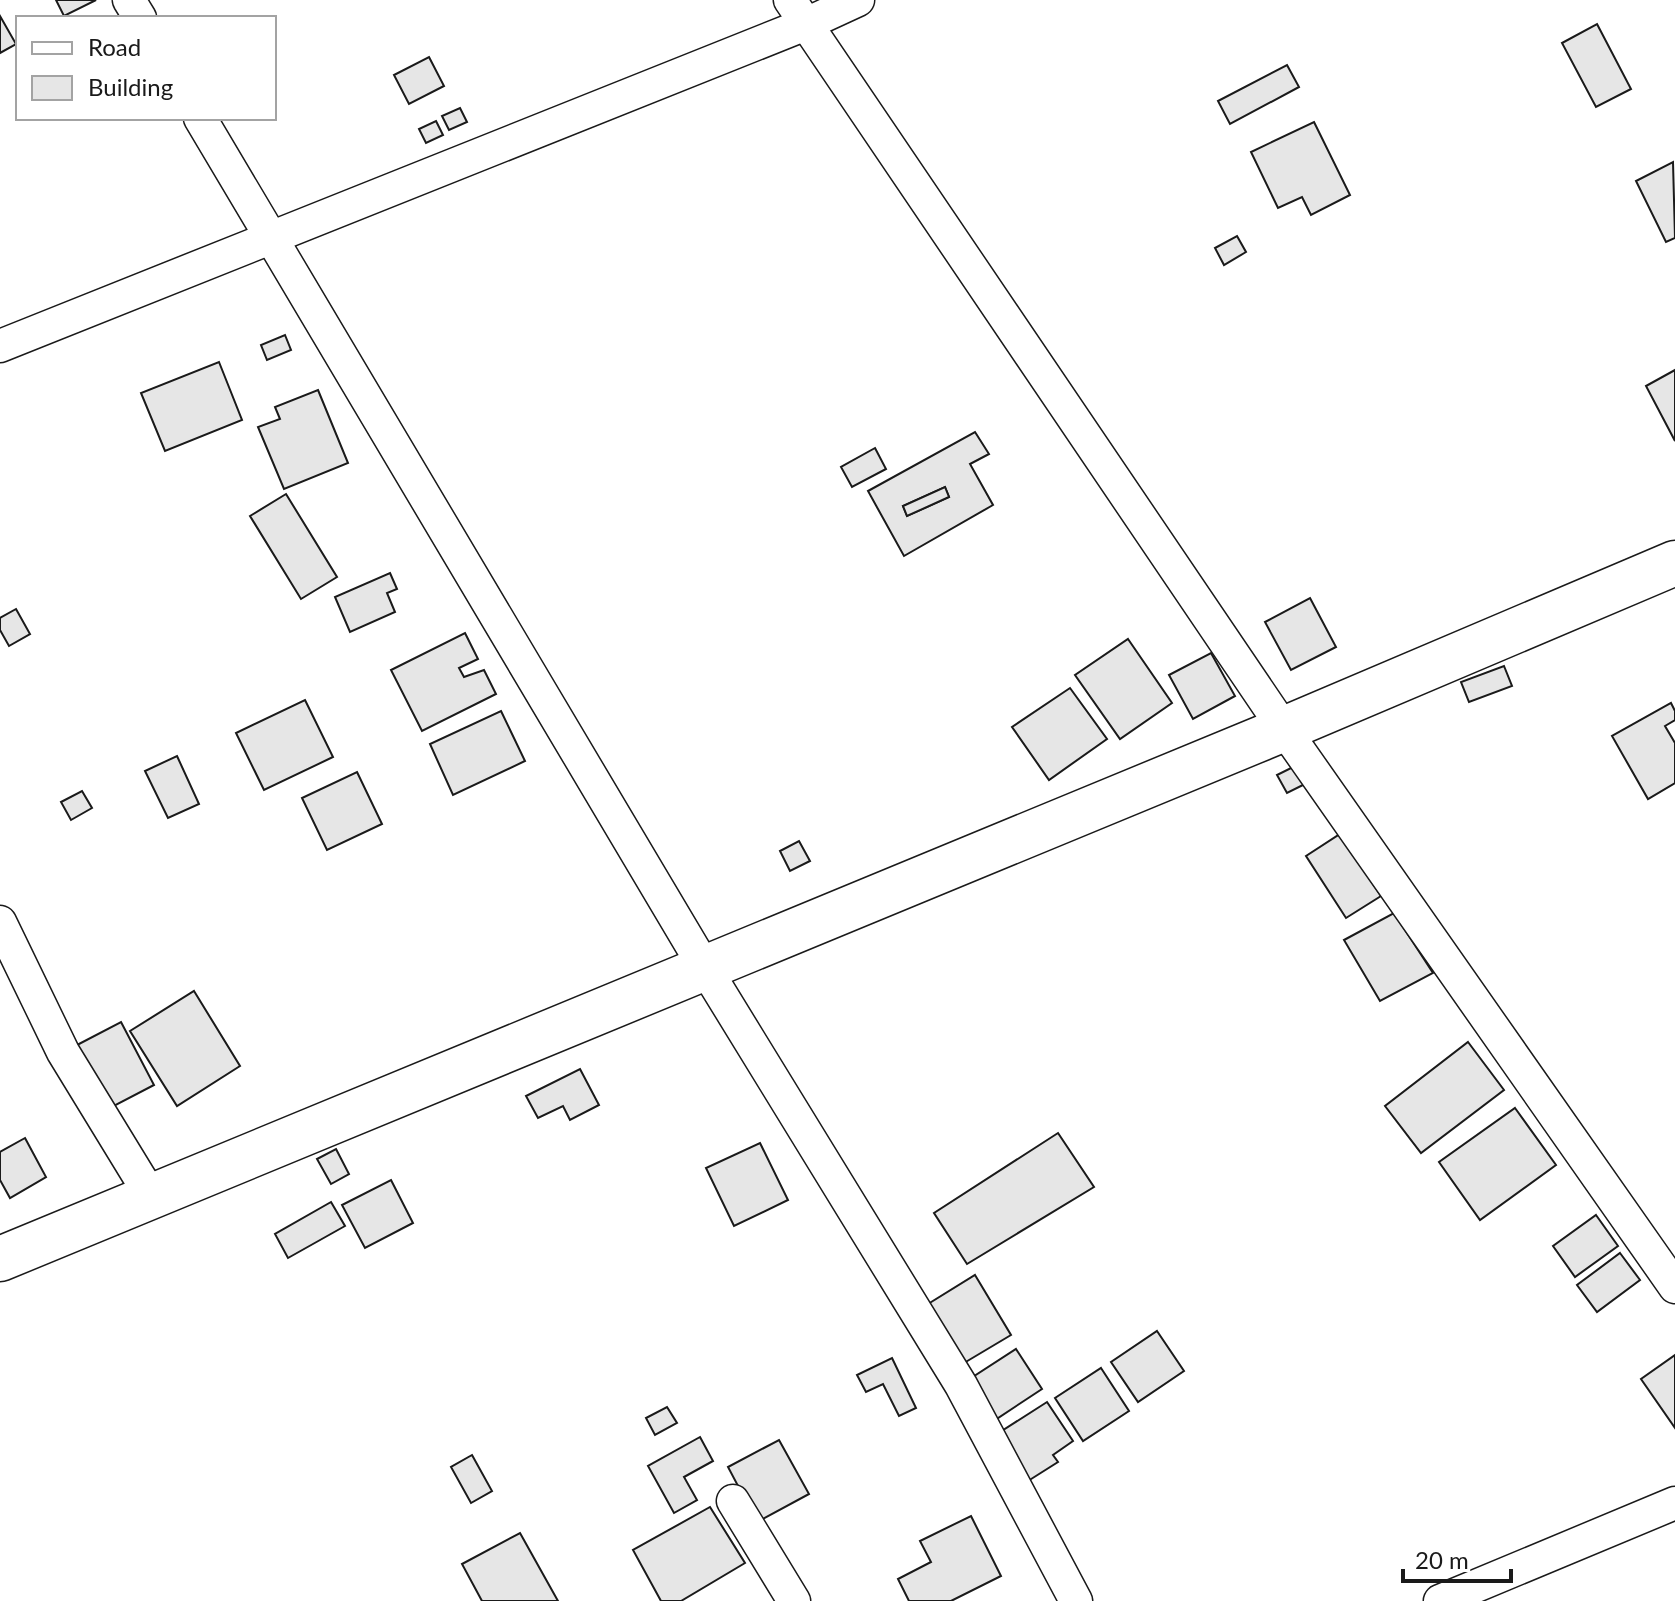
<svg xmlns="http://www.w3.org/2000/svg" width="1675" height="1601" font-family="Lato,sans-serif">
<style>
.building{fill:#e6e6e6;stroke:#1a1a1a;stroke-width:2;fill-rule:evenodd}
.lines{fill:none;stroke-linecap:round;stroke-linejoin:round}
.minor-casing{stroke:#1a1a1a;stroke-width:35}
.secondary-casing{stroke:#1a1a1a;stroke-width:47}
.minor{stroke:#fff;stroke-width:32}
.secondary{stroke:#fff;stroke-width:44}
</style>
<rect width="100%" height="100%" fill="#fff"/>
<g class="building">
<path d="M 56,0 L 96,0 L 64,16 Z"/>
<path d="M 0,16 L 16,44 L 0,53 Z"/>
<path d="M 1597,24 L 1631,89 L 1596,107 L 1562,43 Z"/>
<path d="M 429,57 L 444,86 L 409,104 L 394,75 Z"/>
<path d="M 1287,65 L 1299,87 L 1230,124 L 1218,101 Z"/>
<path d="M 460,108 L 467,122 L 449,130 L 442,116 Z"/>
<path d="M 436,121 L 443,135 L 426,143 L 419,129 Z"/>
<path d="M 1314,122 L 1350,195 L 1311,215 L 1302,197 L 1278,208 L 1251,152 Z"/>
<path d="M 1673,162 L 1675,238 L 1666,242 L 1636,181 Z"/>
<path d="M 1237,236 L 1246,252 L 1224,265 L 1215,248 Z"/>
<path d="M 285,335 L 291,350 L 267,360 L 261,345 Z"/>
<path d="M 219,362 L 242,420 L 165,451 L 141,393 Z"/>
<path d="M 1675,370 L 1675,441 L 1646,386 Z"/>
<path d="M 318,390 L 348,463 L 284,489 L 258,427 L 280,419 L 275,407 Z"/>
<path d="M 975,432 L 989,454 L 970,464 L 993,505 L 904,556 L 868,491 ZM 945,487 L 949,497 L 907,516 L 903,506 Z"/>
<path d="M 875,448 L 886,469 L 852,487 L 841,467 Z"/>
<path d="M 945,487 L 949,497 L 907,516 L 903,506 Z"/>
<path d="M 286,494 L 337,577 L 301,599 L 250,516 Z"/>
<path d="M 390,573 L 397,589 L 387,593 L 395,612 L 350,632 L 335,597 Z"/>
<path d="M 1310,598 L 1336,647 L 1291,670 L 1265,622 Z"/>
<path d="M 16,609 L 30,634 L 9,646 L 0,630 L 0,618 Z"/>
<path d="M 465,633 L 478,659 L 459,668 L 464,677 L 484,670 L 496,694 L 422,731 L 391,670 Z"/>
<path d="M 1128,639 L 1172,703 L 1120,739 L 1075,675 Z"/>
<path d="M 1211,653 L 1235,696 L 1193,719 L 1169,675 Z"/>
<path d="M 1504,666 L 1512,686 L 1469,702 L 1461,682 Z"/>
<path d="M 1070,688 L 1107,739 L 1049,780 L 1012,727 Z"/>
<path d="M 305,700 L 333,757 L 264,790 L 236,733 Z"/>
<path d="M 1671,703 L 1675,711 L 1675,720 L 1665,726 L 1675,743 L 1675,783 L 1648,799 L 1612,736 Z"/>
<path d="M 501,711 L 525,761 L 453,795 L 430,744 Z"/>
<path d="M 177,756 L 199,804 L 168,818 L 145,771 Z"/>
<path d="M 1297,765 L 1307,783 L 1287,793 L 1277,775 Z"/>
<path d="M 357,772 L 382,824 L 327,850 L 302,798 Z"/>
<path d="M 82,791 L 92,808 L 71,820 L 61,802 Z"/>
<path d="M 1340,834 L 1381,896 L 1346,918 L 1306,856 Z"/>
<path d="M 799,841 L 810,861 L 790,871 L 780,851 Z"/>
<path d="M 1394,913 L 1433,973 L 1380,1001 L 1344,940 Z"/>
<path d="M 194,991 L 240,1066 L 177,1106 L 130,1031 Z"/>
<path d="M 121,1022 L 154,1085 L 110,1108 L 77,1045 Z"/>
<path d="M 1468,1042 L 1504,1090 L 1421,1153 L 1385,1106 Z"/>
<path d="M 580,1069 L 599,1105 L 570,1120 L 563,1106 L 538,1118 L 526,1096 Z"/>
<path d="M 1515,1108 L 1556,1165 L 1480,1220 L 1439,1162 Z"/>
<path d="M 1058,1133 L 1094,1187 L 967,1264 L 934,1213 Z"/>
<path d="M 25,1138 L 46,1177 L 10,1198 L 0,1180 L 0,1152 Z"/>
<path d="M 760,1143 L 788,1200 L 734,1226 L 706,1168 Z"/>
<path d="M 336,1149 L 349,1174 L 331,1184 L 317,1159 Z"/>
<path d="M 391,1180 L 413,1223 L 365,1248 L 342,1205 Z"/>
<path d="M 331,1202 L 345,1226 L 288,1258 L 275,1234 Z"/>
<path d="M 1596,1215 L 1618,1246 L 1575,1277 L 1553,1246 Z"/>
<path d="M 1620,1253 L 1640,1280 L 1597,1312 L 1577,1285 Z"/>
<path d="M 975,1275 L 1011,1335 L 964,1363 L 928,1304 Z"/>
<path d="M 1157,1331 L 1184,1371 L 1138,1402 L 1111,1362 Z"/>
<path d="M 1016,1349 L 1042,1389 L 992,1422 L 965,1382 Z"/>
<path d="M 1675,1355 L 1675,1428 L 1641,1379 Z"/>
<path d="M 892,1358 L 916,1408 L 899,1416 L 883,1384 L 866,1392 L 857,1375 Z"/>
<path d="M 1101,1368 L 1129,1411 L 1083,1441 L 1055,1398 Z"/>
<path d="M 1047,1402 L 1073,1441 L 1053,1455 L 1058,1462 L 1028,1481 L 997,1434 Z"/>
<path d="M 667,1407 L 677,1423 L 655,1435 L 646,1418 Z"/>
<path d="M 700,1437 L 713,1461 L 684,1477 L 697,1500 L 674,1513 L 648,1466 Z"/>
<path d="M 779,1440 L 809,1494 L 757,1522 L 728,1467 Z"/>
<path d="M 472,1455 L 492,1491 L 471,1503 L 451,1467 Z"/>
<path d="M 710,1507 L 745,1563 L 681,1601 L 661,1601 L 633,1550 Z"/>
<path d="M 971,1516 L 1001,1576 L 951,1601 L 909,1601 L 898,1579 L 931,1562 L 920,1541 Z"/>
<path d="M 520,1533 L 558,1601 L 482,1601 L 462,1564 Z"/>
</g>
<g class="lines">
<g class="minor-casing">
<g id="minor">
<path d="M 129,0 L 140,18"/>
<path d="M 790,0 L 1284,729 L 1675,1287"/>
<path d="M 200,118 L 705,968 L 961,1385 L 1076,1601"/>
<path d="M 0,346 L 806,24 L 858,0"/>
<path d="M 0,922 L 63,1052 L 151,1196"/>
<path d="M 733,1501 L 794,1601"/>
<path d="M 1440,1601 L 1675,1503"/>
</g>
</g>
<g class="secondary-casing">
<path id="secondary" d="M 0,1259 L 1284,729 L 1675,563"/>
</g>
<use href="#minor" class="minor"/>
<use href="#secondary" class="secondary"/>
</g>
<rect x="16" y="16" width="260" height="104" fill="#ffffff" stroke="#a3a3a3" stroke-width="2"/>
<rect x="32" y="42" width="40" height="12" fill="#ffffff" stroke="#a3a3a3" stroke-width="2"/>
<text x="88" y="56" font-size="24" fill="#1a1a1a">Road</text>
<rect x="32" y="76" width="40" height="24" fill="#e6e6e6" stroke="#a3a3a3" stroke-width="2"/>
<text x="88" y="96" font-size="24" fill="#1a1a1a">Building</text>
<path d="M1403 1569v12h108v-12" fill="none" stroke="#1a1a1a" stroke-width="4"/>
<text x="1415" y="1569" font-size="24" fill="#1a1a1a" stroke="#ffffff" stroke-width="6" paint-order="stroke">20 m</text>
</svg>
